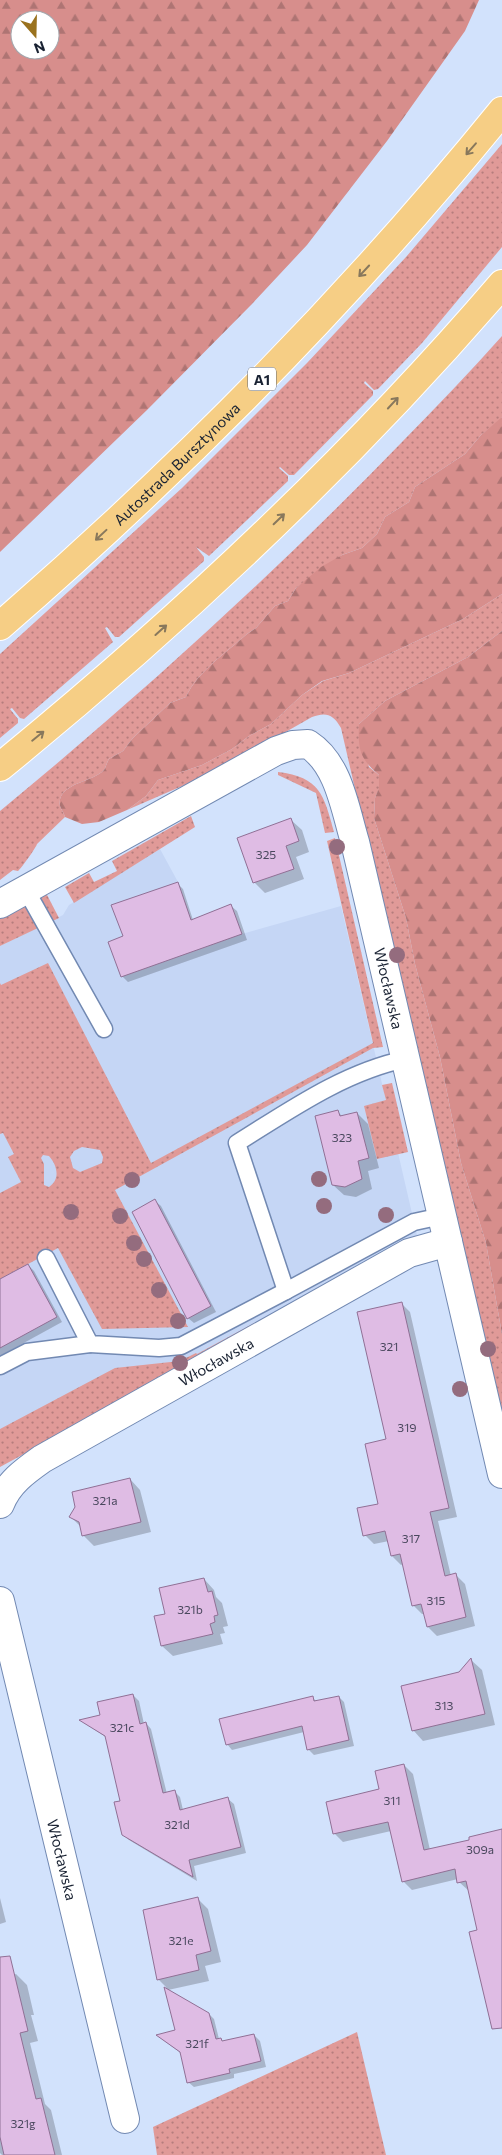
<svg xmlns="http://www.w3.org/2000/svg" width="502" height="2155" font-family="Commissioner,sans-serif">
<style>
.built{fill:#c5d6f5}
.green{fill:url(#green-dots);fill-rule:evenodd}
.forest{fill:url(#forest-firs);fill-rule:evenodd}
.shadow{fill:#0003}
.building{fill:#dfbce4;stroke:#907095}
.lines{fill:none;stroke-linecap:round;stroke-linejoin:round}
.lane-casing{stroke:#7289b2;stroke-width:19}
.street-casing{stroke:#7289b2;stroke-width:30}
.highway-casing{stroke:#fff;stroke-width:30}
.lane{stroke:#fff;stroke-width:16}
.street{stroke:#fff;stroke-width:28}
.highway{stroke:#f6ce85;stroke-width:28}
.tree{fill:#946c7e}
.oneway{stroke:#88785c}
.labels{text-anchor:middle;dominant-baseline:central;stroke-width:5;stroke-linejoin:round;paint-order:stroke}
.number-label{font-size:12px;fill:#4a485e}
.shield{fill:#fff;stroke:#5e6470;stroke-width:1}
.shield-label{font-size:14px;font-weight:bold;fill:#192232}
.street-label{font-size:15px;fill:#192232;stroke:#fff}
</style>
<defs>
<pattern id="green-dots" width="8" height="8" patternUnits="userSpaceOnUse" patternTransform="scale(1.25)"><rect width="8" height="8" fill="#e09a98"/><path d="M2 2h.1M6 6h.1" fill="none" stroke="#b57d7d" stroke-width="1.8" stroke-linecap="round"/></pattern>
<pattern id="forest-firs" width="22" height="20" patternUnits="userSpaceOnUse" patternTransform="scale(1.25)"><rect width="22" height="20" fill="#d78e8c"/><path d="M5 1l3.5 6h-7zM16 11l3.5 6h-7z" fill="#ae7473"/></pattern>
</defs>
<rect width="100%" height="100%" fill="#d2e2fc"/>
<path class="built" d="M 160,849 L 178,882 L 201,949 L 242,934 L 341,906 L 417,1235 L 0,1461 L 0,946 L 63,915 L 69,905 Z"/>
<g class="green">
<path d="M 502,144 L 502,247 L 422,343 L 378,389 L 374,390 L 365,381 L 364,383 L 373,391 L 373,395 L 294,475 L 289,475 L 280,467 L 279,468 L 288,476 L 288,481 L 209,556 L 196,547 L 204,557 L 204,561 L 119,637 L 115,637 L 107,627 L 105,628 L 113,642 L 24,719 L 20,718 L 12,708 L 10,709 L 18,719 L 18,723 L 0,738 L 0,654 L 182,488 L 307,363 L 406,257 Z"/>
<path d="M 502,336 L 502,417 L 500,420 L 481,435 L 465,454 L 415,487 L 409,502 L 385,517 L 377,534 L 362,548 L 342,555 L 296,588 L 288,601 L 275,606 L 256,628 L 247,634 C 226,653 198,671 186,697 L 170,703 L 133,738 L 123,751 L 109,759 C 107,762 106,767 104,770 C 94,782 56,783 60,806 C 61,809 64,813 65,817 L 37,844 C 37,846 21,869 18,871 L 13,870 L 0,880 L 0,811 C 141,695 276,572 403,441 C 437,406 470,372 502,336 Z"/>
<path d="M 502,594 L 502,631 L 468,657 L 385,701 L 359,724 L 369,767 L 379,775 L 379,789 L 375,798 L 374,818 L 406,918 L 415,964 L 440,1057 L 461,1163 L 486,1243 L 502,1334 L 502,1427 L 341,728 C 333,714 326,712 312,717 L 219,770 L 127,810 L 146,796 L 158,780 L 202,765 L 232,749 L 249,736 L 271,724 L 302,695 L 323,681 L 349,673 L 463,619 Z"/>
<path d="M 278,772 C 320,777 324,795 334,832 L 325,833 L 316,793 L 278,775 Z"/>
<path d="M 191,816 L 195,827 L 74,903 L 65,887 L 89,873 L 94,882 L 117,871 L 112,861 Z"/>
<path d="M 335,838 L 383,1047 L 373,1048 L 115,1190 L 188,1327 L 102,1329 L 58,1248 L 0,1279 L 0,1193 L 21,1182 L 8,1157 L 14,1154 L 3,1133 L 0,1134 L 0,983 L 1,985 L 48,963 L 151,1163 L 373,1043 L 327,841 ZM 82,1147 L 100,1150 L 103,1157 L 102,1163 L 80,1172 L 73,1168 L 70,1157 L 74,1151 ZM 43,1155 L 49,1156 C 57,1165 61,1179 49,1187 L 44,1185 L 44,1164 L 41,1158 Z"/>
<path d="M 45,891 L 59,918 L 0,946 L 0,916 Z"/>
<path d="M 392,1083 L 408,1152 L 377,1159 L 364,1106 L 386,1100 L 382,1085 Z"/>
<path d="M 417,1235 L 188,1365 L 0,1467 L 0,1429 L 115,1368 L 180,1361 L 196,1353 L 197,1354 Z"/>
<path d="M 357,2032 L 386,2155 L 157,2155 L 153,2127 Z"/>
</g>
<g class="forest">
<path d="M 0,0 L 479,0 L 465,31 L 387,141 L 307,245 L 251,305 L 147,410 L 0,552 ZM 20,20 L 50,20 L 50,50 L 20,50 Z"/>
<path d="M 502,417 L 502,594 L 463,619 L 349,673 L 322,681 L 302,695 L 271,724 L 249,736 L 232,749 L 202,765 L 158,780 L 146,796 L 127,810 L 99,822 L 82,824 L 65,817 C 64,813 61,809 60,806 C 56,783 94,782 104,770 C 106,767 107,762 109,759 L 123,751 L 133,738 L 170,703 L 186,697 C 198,671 226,653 247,634 L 256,628 L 275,606 L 288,601 L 296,588 L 321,567 L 342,555 L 362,548 L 377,534 L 385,517 L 409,502 L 415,487 L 465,454 L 481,435 Z"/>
<path d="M 502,631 L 502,1334 L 486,1243 L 461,1163 L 440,1057 L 415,964 L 406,918 L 374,818 L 375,798 L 379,788 L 379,775 C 359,758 358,749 359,724 L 385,701 L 468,657 Z"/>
</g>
<g class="shadow">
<path d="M 291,820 L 302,830 L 309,852 L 296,857 L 304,879 L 265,893 L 254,882 Z"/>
<path d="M 178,884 L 183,889 L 193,920 L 231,906 L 237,911 L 247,940 L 128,982 L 122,976 L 125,937 Z"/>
<path d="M 338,1112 L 343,1117 L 357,1113 L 368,1124 L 379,1168 L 368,1171 L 372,1189 L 356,1197 L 344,1195 L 333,1185 Z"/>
<path d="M 155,1201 L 161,1206 L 216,1312 L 194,1323 L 188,1318 Z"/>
<path d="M 28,1265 L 34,1271 L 62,1322 L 0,1356 L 0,1281 Z"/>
<path d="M 401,1303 L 410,1312 L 457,1517 L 438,1521 L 451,1576 L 456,1575 L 465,1584 L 475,1626 L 437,1636 L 428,1627 L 425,1614 L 422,1614 L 413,1605 L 403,1564 L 401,1565 L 392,1556 L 389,1541 L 374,1544 L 365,1535 L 379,1504 Z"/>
<path d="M 130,1479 L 140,1490 L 151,1532 L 94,1546 L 83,1535 L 81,1527 L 70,1516 Z"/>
<path d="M 204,1579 L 214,1590 L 216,1597 L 222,1603 L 228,1626 L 223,1627 L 225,1633 L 220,1634 L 223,1644 L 173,1656 L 162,1646 L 166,1615 Z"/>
<path d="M 471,1660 L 482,1670 L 495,1725 L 423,1741 L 413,1730 Z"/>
<path d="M 133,1695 L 139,1701 L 144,1724 L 146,1723 L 151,1729 L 167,1794 L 175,1792 L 180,1797 L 183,1810 L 228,1799 L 234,1804 L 246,1853 L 194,1866 L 197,1881 L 129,1840 L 123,1834 L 121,1802 L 107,1738 L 82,1721 L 101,1716 Z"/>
<path d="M 312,1697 L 317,1702 L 339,1697 L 344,1702 L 354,1746 L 314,1755 L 308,1749 L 304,1732 L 232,1750 L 227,1744 Z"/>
<path d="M 404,1765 L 413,1774 L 430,1850 L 470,1841 L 502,1830 L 502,1991 L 478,1931 L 469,1891 L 459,1882 L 458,1879 L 412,1890 L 403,1881 L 391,1831 L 343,1842 L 334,1833 L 381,1790 Z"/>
<path d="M 0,1898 L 6,1922 L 0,1924 Z"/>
<path d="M 197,1898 L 208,1909 L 221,1962 L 205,1966 L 209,1981 L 168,1990 L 209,2014 L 214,2019 L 219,2039 L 223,2042 L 254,2035 L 260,2041 L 266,2067 L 234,2074 L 234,2078 L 194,2087 L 188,2082 L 182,2054 L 158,2036 L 176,2031 L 166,1987 L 158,1979 Z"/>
<path d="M 16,1974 L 27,1985 L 34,2015 L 31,2015 L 38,2041 L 30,2043 L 45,2104 L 51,2110 L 62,2155 L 2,2155 L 0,2153 L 0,1978 Z"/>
</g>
<g class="building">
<path d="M 291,818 L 299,841 L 286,846 L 294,869 L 253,883 L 237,838 Z"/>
<path d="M 178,882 L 191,920 L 231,904 L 242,934 L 121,977 L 108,942 L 123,936 L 111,905 Z"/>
<path d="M 338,1110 L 340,1116 L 357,1112 L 369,1158 L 358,1161 L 362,1179 L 345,1187 L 332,1185 L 315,1116 Z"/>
<path d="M 155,1199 L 211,1306 L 187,1319 L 132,1212 Z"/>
<path d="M 28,1264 L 57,1317 L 0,1348 L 0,1279 Z"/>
<path d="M 402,1302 L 449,1508 L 430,1512 L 445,1576 L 456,1573 L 466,1617 L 427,1627 L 421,1604 L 412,1606 L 400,1554 L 391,1556 L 385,1531 L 363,1536 L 357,1508 L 378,1504 L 365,1444 L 386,1439 L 357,1312 Z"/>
<path d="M 130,1478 L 141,1522 L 82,1536 L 79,1522 L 69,1517 L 75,1507 L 72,1492 Z"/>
<path d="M 204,1578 L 208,1592 L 212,1591 L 218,1615 L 214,1616 L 215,1622 L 210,1624 L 213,1634 L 161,1646 L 154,1616 L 165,1614 L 159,1588 Z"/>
<path d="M 471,1658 L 485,1714 L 412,1731 L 401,1686 L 459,1672 Z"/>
<path d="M 133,1694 L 140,1724 L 146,1722 L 163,1793 L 175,1790 L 180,1810 L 228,1797 L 241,1847 L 189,1860 L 193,1877 L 122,1835 L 114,1802 L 120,1801 L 105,1736 L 79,1720 L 100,1715 L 97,1702 Z"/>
<path d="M 313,1696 L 314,1701 L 339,1696 L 349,1740 L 307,1750 L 302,1726 L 226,1745 L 219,1719 Z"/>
<path d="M 404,1764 L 424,1850 L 469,1840 L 469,1837 L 502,1829 L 502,2028 L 492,2029 L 469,1932 L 477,1930 L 466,1881 L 457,1883 L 455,1869 L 402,1882 L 388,1822 L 333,1834 L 326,1802 L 379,1789 L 375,1771 Z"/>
<path d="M 198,1897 L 211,1951 L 196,1955 L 199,1970 L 157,1980 L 143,1910 Z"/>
<path d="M 10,1956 L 28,2031 L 20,2033 L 36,2099 L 41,2098 L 55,2155 L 4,2155 L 0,2137 L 0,1957 Z"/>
<path d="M 164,1987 L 209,2013 L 216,2039 L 221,2038 L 222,2041 L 254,2034 L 261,2061 L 229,2069 L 230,2073 L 187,2083 L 180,2052 L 156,2035 L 175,2030 Z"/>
</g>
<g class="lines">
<g class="lane-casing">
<g id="lane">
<path d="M 26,890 L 104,1029"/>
<path d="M 406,1059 C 344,1072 290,1110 237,1143 L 286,1291 L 414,1222 L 442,1216"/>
<path d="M 46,1258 L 90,1344 L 159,1348 L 181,1346 L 286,1291"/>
<path d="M 0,1366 L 27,1352 L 90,1344"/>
</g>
</g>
<g class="street-casing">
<g id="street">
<path id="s1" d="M 0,904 L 276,751 L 293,745 L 308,744 C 339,764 345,809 355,842 L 502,1474"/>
<path id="s2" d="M 0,1504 C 8,1483 25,1471 42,1459 L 409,1253 L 448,1242"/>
<path id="s3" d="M 0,1601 L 125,2119"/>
</g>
</g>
<g class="highway-casing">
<g id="highway">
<path id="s4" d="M 0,626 C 181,469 351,297 502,111"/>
<path d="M 0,767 C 180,620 350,461 502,284"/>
</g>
</g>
<use href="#lane" class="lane"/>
<use href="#street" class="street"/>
<use href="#highway" class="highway"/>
</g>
<g class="tree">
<circle cx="337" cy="847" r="8"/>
<circle cx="397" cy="955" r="8"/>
<circle cx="319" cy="1179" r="8"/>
<circle cx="132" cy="1180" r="8"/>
<circle cx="324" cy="1206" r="8"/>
<circle cx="71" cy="1212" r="8"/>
<circle cx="386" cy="1215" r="8"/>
<circle cx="120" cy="1216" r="8"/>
<circle cx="134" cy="1243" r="8"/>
<circle cx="144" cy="1259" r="8"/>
<circle cx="159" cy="1290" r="8"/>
<circle cx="178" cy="1321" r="8"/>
<circle cx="488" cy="1349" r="8"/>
<circle cx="180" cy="1363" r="8"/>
<circle cx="460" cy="1389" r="8"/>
</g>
<defs><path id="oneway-shaft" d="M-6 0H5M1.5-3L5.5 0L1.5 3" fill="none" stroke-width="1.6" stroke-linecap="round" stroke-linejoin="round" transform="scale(1.25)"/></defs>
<g class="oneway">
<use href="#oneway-shaft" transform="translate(471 149) rotate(131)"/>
<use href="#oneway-shaft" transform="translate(364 271) rotate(133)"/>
<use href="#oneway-shaft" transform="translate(393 403) rotate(-47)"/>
<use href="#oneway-shaft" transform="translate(279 519) rotate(-44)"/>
<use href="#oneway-shaft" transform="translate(101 535) rotate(137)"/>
<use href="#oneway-shaft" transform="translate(161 630) rotate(-42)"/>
<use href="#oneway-shaft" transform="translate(38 736) rotate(-39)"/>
</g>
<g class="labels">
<g class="number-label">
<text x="266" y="854">325</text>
<text x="342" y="1137">323</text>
<text x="389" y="1346">321</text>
<text x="407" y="1427">319</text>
<text x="105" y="1500">321a</text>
<text x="411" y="1538">317</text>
<text x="436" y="1600">315</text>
<text x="190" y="1609">321b</text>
<text x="444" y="1705">313</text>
<text x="122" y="1727">321c</text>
<text x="392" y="1800">311</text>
<text x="177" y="1824">321d</text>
<text x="480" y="1849">309a</text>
<text x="181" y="1940">321e</text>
<text x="197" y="2043">321f</text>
<text x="23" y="2123">321g</text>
</g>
<rect class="shield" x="248" y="367.5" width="28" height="23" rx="4"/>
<g class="shield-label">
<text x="262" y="379">A1</text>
</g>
<g class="street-label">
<text stroke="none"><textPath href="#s4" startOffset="240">Autostrada Bursztynowa</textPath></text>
<text stroke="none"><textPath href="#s1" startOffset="610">Włocławska</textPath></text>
<text stroke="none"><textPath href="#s2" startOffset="262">Włocławska</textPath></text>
<text stroke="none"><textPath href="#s3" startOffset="266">Włocławska</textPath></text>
</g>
</g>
<g transform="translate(35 35) rotate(160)"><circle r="24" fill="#ffffff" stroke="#a3a7ad"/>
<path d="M0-4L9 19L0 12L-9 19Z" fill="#9a721e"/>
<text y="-8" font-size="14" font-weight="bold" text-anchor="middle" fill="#192232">N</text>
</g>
</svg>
